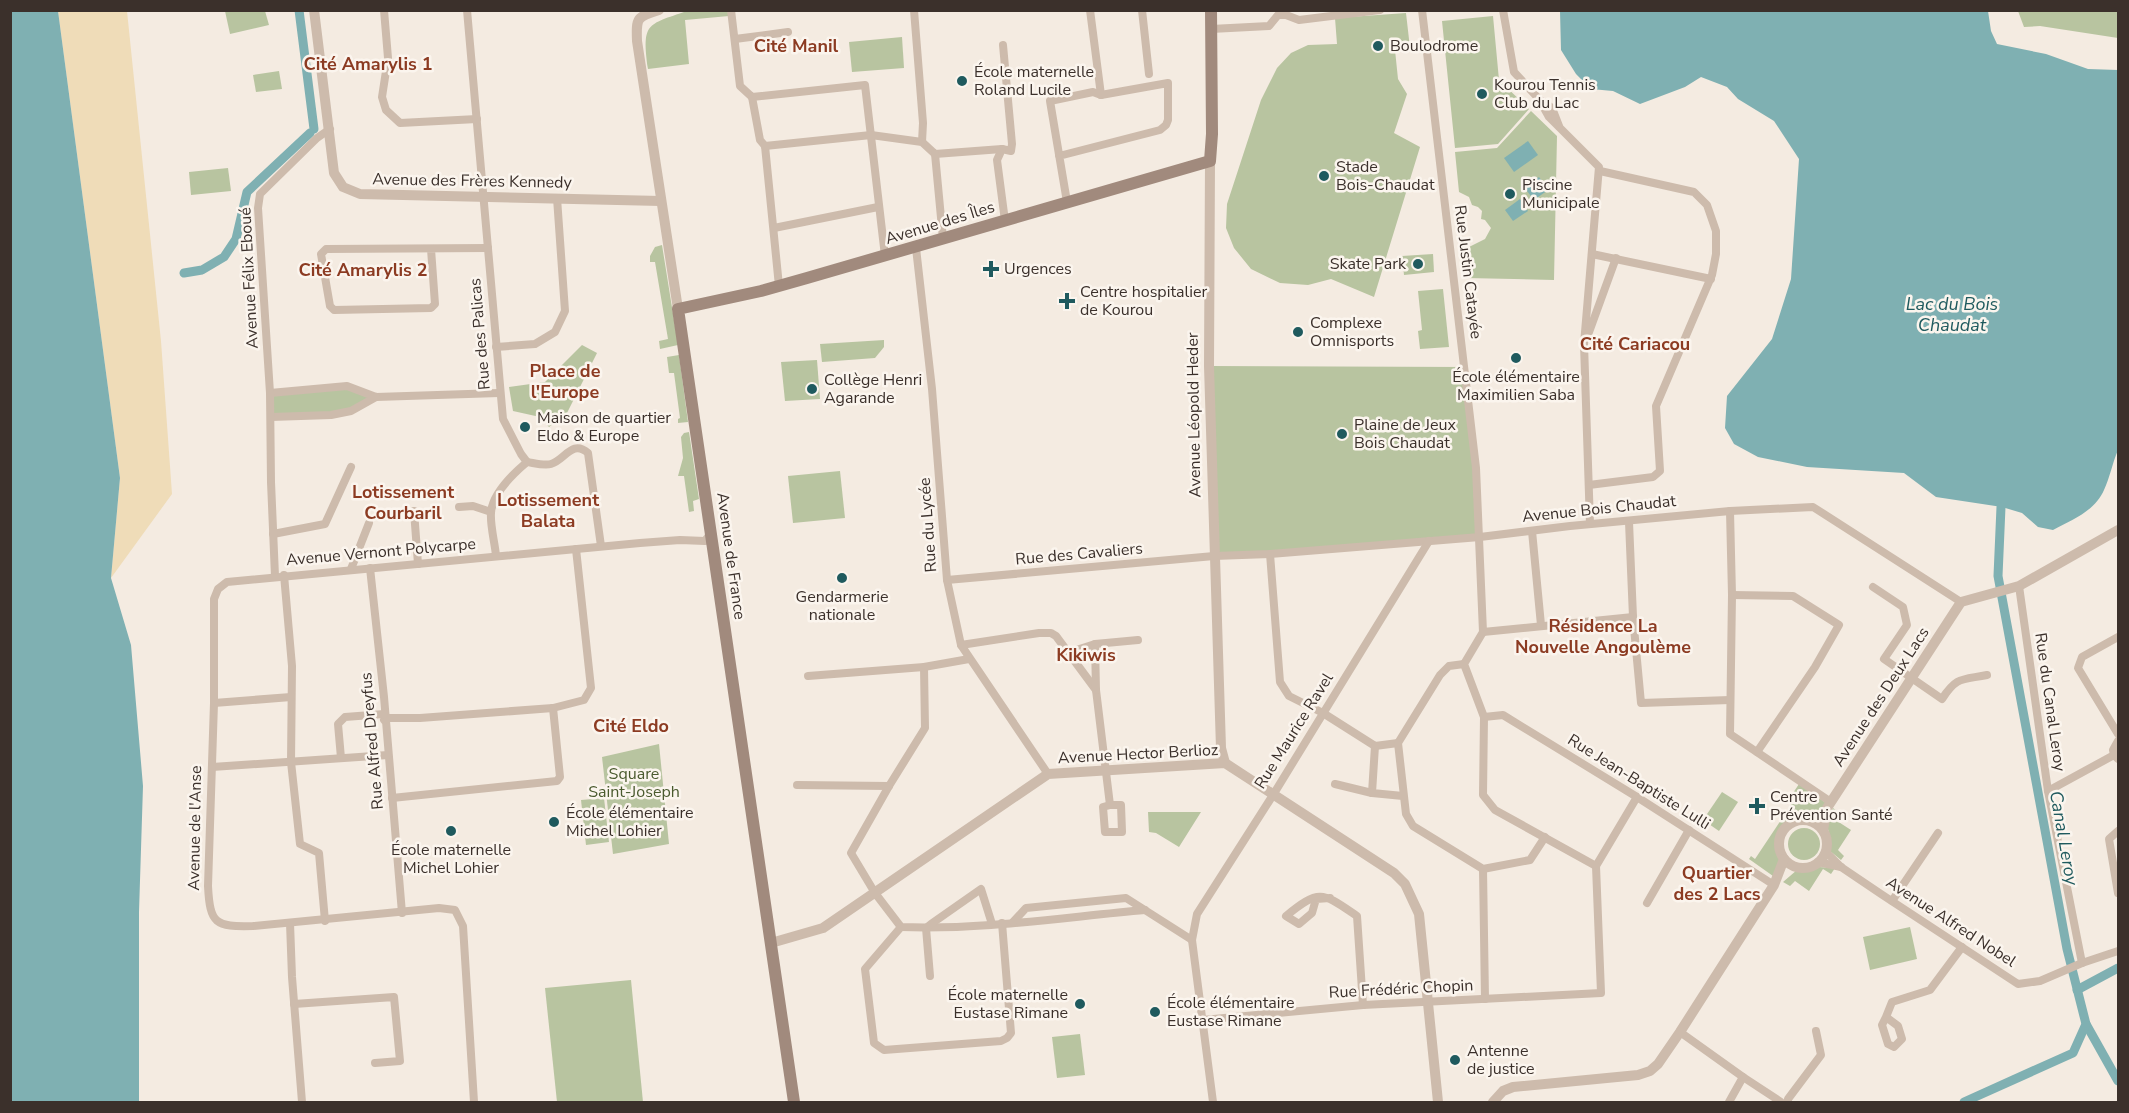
<svg xmlns="http://www.w3.org/2000/svg" width="2129" height="1113" font-family="'Nunito Sans',sans-serif">
<style>
.green{fill:#b8c4a0}
.sand{fill:#efdcb8}
.water{fill:#7fb0b2}
.lines{fill:none;stroke-linecap:round;stroke-linejoin:round}
.canal{stroke:#7fb0b2;stroke-width:9}
.minor{stroke:#cdbbac;stroke-width:8}
.tertiary{stroke:#cdbbac;stroke-width:10}
.secondary{stroke:#a18a7d;stroke-width:12}
.poi-dot{fill:#1f5a5e;stroke:#fbf5ee;stroke-width:2}
.labels{text-anchor:middle;dominant-baseline:central;stroke-width:5;stroke-linejoin:round;paint-order:stroke}
.poi-label{font-size:16px;fill:#3b302b;stroke:#fbf5ee;text-anchor:start}
.street-label{font-size:16px;fill:#3b302b;stroke:#fbf5ee}
.park-label{font-size:16px;fill:#4a5a2e;stroke:#fbf5ee}
.neighbourhood-label{font-size:18px;font-weight:bold;fill:#8c3b22;stroke:#fbf5ee}
.water-label{font-size:18px;font-style:italic;fill:#1f5a5e;stroke:#fbf5ee}
</style>
<rect width="100%" height="100%" fill="#f4ebe1"/>
<g class="green">
<path d="M 225,11 L 265,11 L 269,25 L 230,34 Z"/>
<path d="M 687,11 L 729,11 L 729,16 L 685,20 L 689,64 L 648,69 C 642,23 646,25 687,11 Z"/>
<path d="M 2018,11 L 2118,11 L 2118,38 L 2040,26 L 2024,27 Z"/>
<path d="M 1406,13 L 1410,48 L 1395,50 L 1398,79 L 1407,94 L 1394,133 L 1420,147 L 1374,297 L 1331,279 L 1308,285 L 1280,283 L 1251,269 L 1234,248 L 1226,228 L 1227,204 L 1261,100 L 1277,68 L 1291,53 L 1308,45 L 1337,44 L 1335,18 Z"/>
<path d="M 1493,16 L 1499,80 L 1529,109 L 1498,144 L 1455,148 L 1442,21 Z"/>
<path d="M 902,37 L 904,68 L 852,72 L 849,42 Z"/>
<path d="M 279,71 L 282,89 L 256,92 L 253,75 Z"/>
<path d="M 1531,111 L 1557,136 L 1554,280 L 1466,278 L 1463,250 L 1485,239 L 1491,228 L 1485,220 L 1481,219 L 1482,211 L 1478,207 L 1472,205 L 1469,197 L 1459,192 L 1455,152 L 1497,148 Z"/>
<path d="M 228,168 L 231,191 L 191,195 L 189,172 Z"/>
<path d="M 662,245 L 678,345 L 660,349 L 659,341 L 668,339 L 655,262 L 650,262 L 650,256 L 655,247 Z"/>
<path d="M 1433,254 L 1434,272 L 1404,275 L 1402,256 Z"/>
<path d="M 1443,289 L 1449,347 L 1420,349 L 1418,331 L 1422,330 L 1418,291 Z"/>
<path d="M 884,340 L 884,347 L 875,358 L 822,362 L 820,344 Z"/>
<path d="M 582,345 L 597,353 L 567,413 L 549,427 L 540,417 L 513,411 L 509,387 L 545,382 Z"/>
<path d="M 679,355 L 688,422 L 678,423 L 678,419 L 680,418 L 674,373 L 669,373 L 667,357 Z"/>
<path d="M 817,360 L 820,399 L 785,401 L 781,362 Z"/>
<path d="M 1209,366 L 1466,367 L 1480,537 L 1214,556 Z"/>
<path d="M 347,386 L 376,397 L 351,411 L 271,417 L 270,393 Z"/>
<path d="M 689,432 L 699,499 L 693,501 L 694,511 L 689,512 L 684,476 L 678,476 L 683,458 L 681,437 L 684,433 Z"/>
<path d="M 840,471 L 845,518 L 793,523 L 788,476 Z"/>
<path d="M 659,744 L 669,844 L 613,854 L 602,757 Z"/>
<path d="M 1799,784 L 1826,803 C 1815,820 1808,812 1793,818 C 1774,825 1775,843 1781,858 L 1773,876 L 1749,859 L 1751,856 L 1755,859 L 1797,796 L 1793,793 Z"/>
<path d="M 1722,792 L 1738,802 L 1719,831 L 1703,820 Z"/>
<path d="M 604,798 L 609,842 L 586,845 L 581,800 Z"/>
<path d="M 1833,808 L 1838,812 L 1834,819 L 1851,830 L 1838,850 L 1844,856 L 1841,860 L 1830,851 C 1835,832 1819,827 1833,808 Z"/>
<path d="M 1148,812 L 1201,812 L 1179,847 L 1156,833 L 1149,832 Z"/>
<circle cx="1804" cy="844" r="16"/>
<path d="M 1819,867 L 1835,868 L 1831,874 L 1823,869 L 1809,891 L 1795,881 L 1790,886 L 1783,882 L 1797,870 L 1810,871 Z"/>
<path d="M 1910,927 L 1917,959 L 1870,970 L 1863,937 Z"/>
<path d="M 631,980 L 643,1102 L 557,1102 L 545,988 Z"/>
<path d="M 1080,1034 L 1085,1075 L 1057,1078 L 1052,1037 Z"/>
</g>
<path class="sand" d="M 58,11 L 127,11 L 161,341 L 172,494 L 111,578 L 120,478 Z"/>
<g class="water">
<path d="M 10,11 L 58,11 L 120,478 L 111,578 L 131,645 L 143,786 L 139,912 L 139,1102 L 11,1102 Z"/>
<path d="M 1560,11 L 1988,11 L 1991,31 L 1997,44 L 2046,54 L 2088,69 L 2118,70 L 2118,450 C 2112,464 2110,477 2104,490 C 2095,511 2072,520 2053,530 L 2038,527 L 2022,513 L 2002,507 L 1936,497 L 1904,473 L 1807,467 L 1758,457 L 1734,444 L 1725,428 L 1727,396 L 1772,339 L 1791,279 L 1799,159 L 1774,121 L 1738,99 L 1727,87 L 1701,77 L 1685,87 L 1640,104 L 1613,91 L 1591,89 L 1576,74 L 1561,50 Z"/>
<path d="M 1528,141 L 1538,155 L 1514,172 L 1504,158 Z"/>
<path d="M 1539,177 L 1548,190 L 1534,200 L 1524,187 Z"/>
<path d="M 1520,199 L 1528,211 L 1513,221 L 1505,210 Z"/>
</g>
<g class="lines">
<g class="canal">
<path d="M 299,10 L 314,129"/>
<path d="M 184,273 L 202,270 L 224,257 L 236,239 L 247,192 L 310,133"/>
<path d="M 2077,990 L 2118,968"/>
<path d="M 2086,1024 L 2118,1081"/>
<path d="M 1964,1102 L 2073,1053 L 2086,1024 L 2067,949 L 1998,576 L 2001,507"/>
</g>
<g class="minor">
<path d="M 384,10 L 388,58 L 382,97 L 386,110 L 400,123 L 477,119"/>
<path d="M 467,10 L 503,419 L 521,454 L 527,462"/>
<path d="M 731,10 L 740,86 L 752,97 L 865,85 L 885,256"/>
<path d="M 914,10 L 923,123 L 922,142"/>
<path d="M 1090,10 L 1101,95"/>
<path d="M 1142,10 L 1149,74"/>
<path d="M 1503,10 L 1514,72 L 1539,99 L 1549,117 L 1599,167 L 1584,344 L 1590,524"/>
<path d="M 1211,29 L 1269,26 L 1278,15 L 1286,15 L 1299,20 L 1380,10"/>
<path d="M 735,39 L 788,32"/>
<path d="M 1003,45 L 1012,144 L 1011,151 L 1002,149 L 997,160 L 1005,221"/>
<path d="M 752,97 L 760,140 L 765,146 L 779,286"/>
<path d="M 1542,101 L 1552,108 L 1559,126"/>
<path d="M 765,146 L 871,135 L 922,142 L 935,154 L 1002,149"/>
<path d="M 935,154 L 943,239"/>
<path d="M 1059,156 L 1160,130 L 1166,125 L 1168,120 L 1168,83 L 1101,95 L 1093,92 L 1050,101 L 1067,202"/>
<path d="M 774,228 L 878,207"/>
<path d="M 916,248 L 932,389 L 947,580 L 961,645 L 1048,774"/>
<path d="M 431,249 L 435,304 L 431,308 L 334,310 L 330,306 L 321,254 L 326,249 L 488,248"/>
<path d="M 1592,254 L 1711,279"/>
<path d="M 1588,335 L 1616,258"/>
<path d="M 496,347 L 535,344 L 555,332 L 565,311 L 557,198"/>
<path d="M 270,393 L 347,386 L 376,397 L 499,393"/>
<path d="M 271,417 L 331,415 L 351,411 L 376,397"/>
<path d="M 527,462 C 534,463 544,466 551,464 C 565,460 572,439 588,453 L 601,546"/>
<path d="M 1589,485 L 1653,477 L 1660,471 L 1656,406 L 1712,275 L 1716,254 L 1716,231 L 1707,205 L 1694,192 L 1600,171"/>
<path d="M 459,507 L 473,506 L 491,512"/>
<path d="M 414,511 L 418,564"/>
<path d="M 1730,511 L 1732,595 L 1730,734 L 1831,802"/>
<path d="M 1629,522 L 1633,617 L 1641,703 L 1730,700"/>
<path d="M 1532,531 L 1541,625"/>
<path d="M 273,534 L 325,524 L 351,467"/>
<path d="M 1270,554 L 1280,682 L 1289,696 L 1323,713 L 1375,746 L 1398,743"/>
<path d="M 496,556 C 495,543 490,526 491,513 C 492,494 514,473 527,462"/>
<path d="M 370,568 L 384,697 L 402,913"/>
<path d="M 351,569 L 369,523"/>
<path d="M 284,575 L 292,666 L 291,762 L 300,844 L 319,853 L 325,921"/>
<path d="M 275,576 L 271,482 L 270,393 L 258,208 L 260,194 L 317,138 L 330,129"/>
<path d="M 947,580 L 1214,556 L 1270,554 L 1480,537 L 1570,526 L 1730,511 L 1813,507 L 1961,602"/>
<path d="M 2019,586 L 2048,791 L 2082,963"/>
<path d="M 1873,587 L 1903,607 L 1907,625 L 1884,659 L 1942,699 C 1957,676 1962,680 1987,675"/>
<path d="M 1732,595 L 1793,596 L 1839,625 L 1815,667 L 1757,752"/>
<path d="M 1483,632 L 1633,617"/>
<path d="M 2118,637 L 2082,657 L 2078,668 L 2118,734"/>
<path d="M 1095,644 L 1138,640"/>
<path d="M 961,645 L 1039,633 L 1051,633 L 1056,636 L 1096,690 L 1110,805 L 1103,807 L 1105,832 L 1122,832 L 1121,805 L 1110,805"/>
<path d="M 1067,653 L 1095,644 L 1096,690"/>
<path d="M 1464,664 L 1449,666 L 1440,675 L 1398,743 L 1406,814 L 1413,826 L 1483,869 L 1530,860 L 1545,837"/>
<path d="M 924,667 L 925,728 L 889,786 L 851,853 L 875,893 L 901,927 C 982,930 1065,917 1145,910"/>
<path d="M 808,676 L 924,667 L 969,659"/>
<path d="M 214,703 L 291,697"/>
<path d="M 1484,717 L 1503,715 L 1637,797 L 1774,885"/>
<path d="M 384,720 L 388,718 L 420,718 L 553,708 L 584,700 L 591,688 L 576,549"/>
<path d="M 2118,741 L 2113,750 L 2114,755 L 2118,759"/>
<path d="M 1375,746 L 1372,793 L 1403,796"/>
<path d="M 341,758 L 338,724 L 345,717 L 384,714"/>
<path d="M 212,767 L 388,755"/>
<path d="M 1335,784 L 1372,793"/>
<path d="M 797,785 L 889,786"/>
<path d="M 2048,791 L 2114,755"/>
<path d="M 392,798 L 557,781 L 560,777 L 553,708"/>
<path d="M 2118,831 L 2109,839 L 2118,893"/>
<path d="M 1826,852 L 1841,867 L 1881,894 L 2018,984 L 2040,981 L 2082,963 L 2118,951"/>
<path d="M 1818,862 L 1841,867"/>
<path d="M 1596,866 L 1637,797"/>
<path d="M 1483,869 L 1485,999"/>
<path d="M 1330,898 L 1316,899 L 1312,913 L 1299,924 L 1286,916 C 1320,888 1323,893 1357,916 L 1363,1005"/>
<path d="M 1892,901 L 1938,833"/>
<path d="M 1647,903 L 1689,830"/>
<path d="M 1013,922 L 1026,908 L 1126,898 L 1192,940 L 1213,1102"/>
<path d="M 290,923 L 292,977 L 302,1102"/>
<path d="M 901,927 L 865,969 L 874,1043 L 884,1050 L 1001,1041 L 1007,1038 L 1011,1033 L 1002,923"/>
<path d="M 1192,940 L 1197,914 L 1273,795 L 1429,541"/>
<path d="M 930,976 L 926,928 L 931,924 L 981,889 L 992,924"/>
<path d="M 294,1004 L 394,997 L 400,1061 L 375,1063"/>
<path d="M 1886,1017 L 1882,1025 L 1888,1044 L 1894,1047 L 1902,1039 L 1898,1026 L 1886,1017 L 1892,1002 L 1930,990 L 1962,947"/>
<path d="M 1203,1020 L 1363,1005 L 1601,993 L 1596,866 L 1495,810 L 1483,795 L 1484,717 L 1464,664 L 1483,632 L 1476,468 L 1422,10"/>
<path d="M 1680,1032 L 1743,1077 L 1729,1102"/>
<path d="M 1743,1077 L 1781,1102"/>
<path d="M 474,1102 L 463,926 L 455,910 L 439,908 L 253,926 C 215,927 210,924 208,886 L 214,703 L 214,599 L 218,589 L 227,582 L 640,543 L 680,540 L 705,541 L 711,533"/>
<path d="M 1788,1102 L 1788,1099 L 1821,1055 L 1816,1031"/>
</g>
<g class="tertiary">
<path d="M 314,10 L 334,173 L 343,187 L 360,194 L 661,201"/>
<path d="M 659,10 C 637,17 636,17 637,41 L 678,309"/>
<path d="M 1210,161 L 1209,366 L 1221,748 L 1225,763"/>
<circle cx="1803" cy="844" r="24"/>
<path d="M 1823,830 L 1827,808 L 1961,602 L 2019,586 L 2118,530"/>
<path d="M 771,943 L 823,928 L 1048,774 L 1225,763 L 1394,873 L 1405,884 L 1419,914 L 1438,1102"/>
<path d="M 1493,1102 L 1503,1091 L 1513,1087 L 1638,1075 L 1650,1071 L 1658,1064 L 1680,1032 L 1774,885 L 1784,859"/>
</g>
<path class="secondary" d="M 794,1102 L 678,309 L 761,291 L 807,278 L 1210,161 L 1212,134 L 1211,10"/>
</g>
<g class="poi-dot">
<circle cx="1378" cy="46" r="6"/>
<circle cx="962" cy="81" r="6"/>
<circle cx="1482" cy="94" r="6"/>
<circle cx="1324" cy="176" r="6"/>
<circle cx="1510" cy="194" r="6"/>
<circle cx="1418" cy="264" r="6"/>
<path d="M988 260h6v6h6v6h-6v6h-6v-6h-6v-6h6z"/>
<path d="M1064 292h6v6h6v6h-6v6h-6v-6h-6v-6h6z"/>
<circle cx="1298" cy="332" r="6"/>
<circle cx="1516" cy="358" r="6"/>
<circle cx="812" cy="389" r="6"/>
<circle cx="525" cy="427" r="6"/>
<circle cx="1342" cy="434" r="6"/>
<circle cx="842" cy="578" r="6"/>
<path d="M1754 797h6v6h6v6h-6v6h-6v-6h-6v-6h6z"/>
<circle cx="554" cy="822" r="6"/>
<circle cx="451" cy="831" r="6"/>
<circle cx="1080" cy="1004" r="6"/>
<circle cx="1155" cy="1012" r="6"/>
<circle cx="1455" cy="1060" r="6"/>
</g>
<g class="labels">
<g class="poi-label">
<text x="1390" y="46">Boulodrome</text>
<text x="974" y="72">École maternelle<tspan x="974" dy="18">Roland Lucile</tspan></text>
<text x="1494" y="85">Kourou Tennis<tspan x="1494" dy="18">Club du Lac</tspan></text>
<text x="1336" y="167">Stade<tspan x="1336" dy="18">Bois-Chaudat</tspan></text>
<text x="1522" y="185">Piscine<tspan x="1522" dy="18">Municipale</tspan></text>
<text x="1406" y="264" text-anchor="end">Skate Park</text>
<text x="1004" y="269">Urgences</text>
<text x="1080" y="292">Centre hospitalier<tspan x="1080" dy="18">de Kourou</tspan></text>
<text x="1310" y="323">Complexe<tspan x="1310" dy="18">Omnisports</tspan></text>
<text x="1516" y="377" text-anchor="middle">École élémentaire<tspan x="1516" dy="18">Maximilien Saba</tspan></text>
<text x="824" y="380">Collège Henri<tspan x="824" dy="18">Agarande</tspan></text>
<text x="537" y="418">Maison de quartier<tspan x="537" dy="18">Eldo &amp; Europe</tspan></text>
<text x="1354" y="425">Plaine de Jeux<tspan x="1354" dy="18">Bois Chaudat</tspan></text>
<text x="842" y="597" text-anchor="middle">Gendarmerie<tspan x="842" dy="18">nationale</tspan></text>
<text x="1770" y="797">Centre<tspan x="1770" dy="18">Prévention Santé</tspan></text>
<text x="566" y="813">École élémentaire<tspan x="566" dy="18">Michel Lohier</tspan></text>
<text x="451" y="850" text-anchor="middle">École maternelle<tspan x="451" dy="18">Michel Lohier</tspan></text>
<text x="1068" y="995" text-anchor="end">École maternelle<tspan x="1068" dy="18">Eustase Rimane</tspan></text>
<text x="1167" y="1003">École élémentaire<tspan x="1167" dy="18">Eustase Rimane</tspan></text>
<text x="1467" y="1051">Antenne<tspan x="1467" dy="18">de justice</tspan></text>
</g>
<g class="street-label">
<text transform="translate(472 181) rotate(1)">Avenue des Frères Kennedy</text>
<text transform="translate(940 223) rotate(-17)">Avenue des Îles</text>
<text transform="translate(1468 272) rotate(83)">Rue Justin Catayée</text>
<text transform="translate(249 278) rotate(-93)">Avenue Félix Eboué</text>
<text transform="translate(480 334) rotate(-95)">Rue des Palicas</text>
<text transform="translate(1194 415) rotate(-91)">Avenue Léopold Heder</text>
<text transform="translate(1599 509) rotate(-6)">Avenue Bois Chaudat</text>
<text transform="translate(928 525) rotate(-94)">Rue du Lycée</text>
<text transform="translate(381 552) rotate(-5)">Avenue Vernont Polycarpe</text>
<text transform="translate(1079 554) rotate(-5)">Rue des Cavaliers</text>
<text transform="translate(731 556) rotate(82)">Avenue de France</text>
<text transform="translate(1881 697) rotate(-57)">Avenue des Deux Lacs</text>
<text transform="translate(2050 702) rotate(82)">Rue du Canal Leroy</text>
<text transform="translate(1294 731) rotate(-58)">Rue Maurice Ravel</text>
<text transform="translate(372 741) rotate(-95)">Rue Alfred Dreyfus</text>
<text transform="translate(1138 754) rotate(-3)">Avenue Hector Berlioz</text>
<text transform="translate(1639 782) rotate(32)">Rue Jean-Baptiste Lulli</text>
<text transform="translate(195 828) rotate(-89)">Avenue de l'Anse</text>
<text transform="translate(1951 922) rotate(33)">Avenue Alfred Nobel</text>
<text transform="translate(1401 989) rotate(-3)">Rue Frédéric Chopin</text>
</g>
<g class="park-label">
<text x="634" y="774">Square<tspan x="634" dy="18">Saint-Joseph</tspan></text>
</g>
<g class="neighbourhood-label">
<text x="796" y="46">Cité Manil</text>
<text x="368" y="64">Cité Amarylis 1</text>
<text x="363" y="270">Cité Amarylis 2</text>
<text x="1635" y="344">Cité Cariacou</text>
<text x="565" y="371">Place de<tspan x="565" dy="21">l'Europe</tspan></text>
<text x="403" y="492">Lotissement<tspan x="403" dy="21">Courbaril</tspan></text>
<text x="548" y="500">Lotissement<tspan x="548" dy="21">Balata</tspan></text>
<text x="1603" y="626">Résidence La<tspan x="1603" dy="21">Nouvelle Angoulème</tspan></text>
<text x="1086" y="655">Kikiwis</text>
<text x="631" y="726">Cité Eldo</text>
<text x="1717" y="873">Quartier<tspan x="1717" dy="21">des 2 Lacs</tspan></text>
</g>
<g class="water-label">
<text x="1952" y="304">Lac du Bois<tspan x="1952" dy="21">Chaudat</tspan></text>
<text transform="translate(2064 838) rotate(80)">Canal Leroy</text>
</g>
</g>
<rect width="2129" height="1113" fill="none" stroke="#3b302b" stroke-width="24"/>
</svg>
